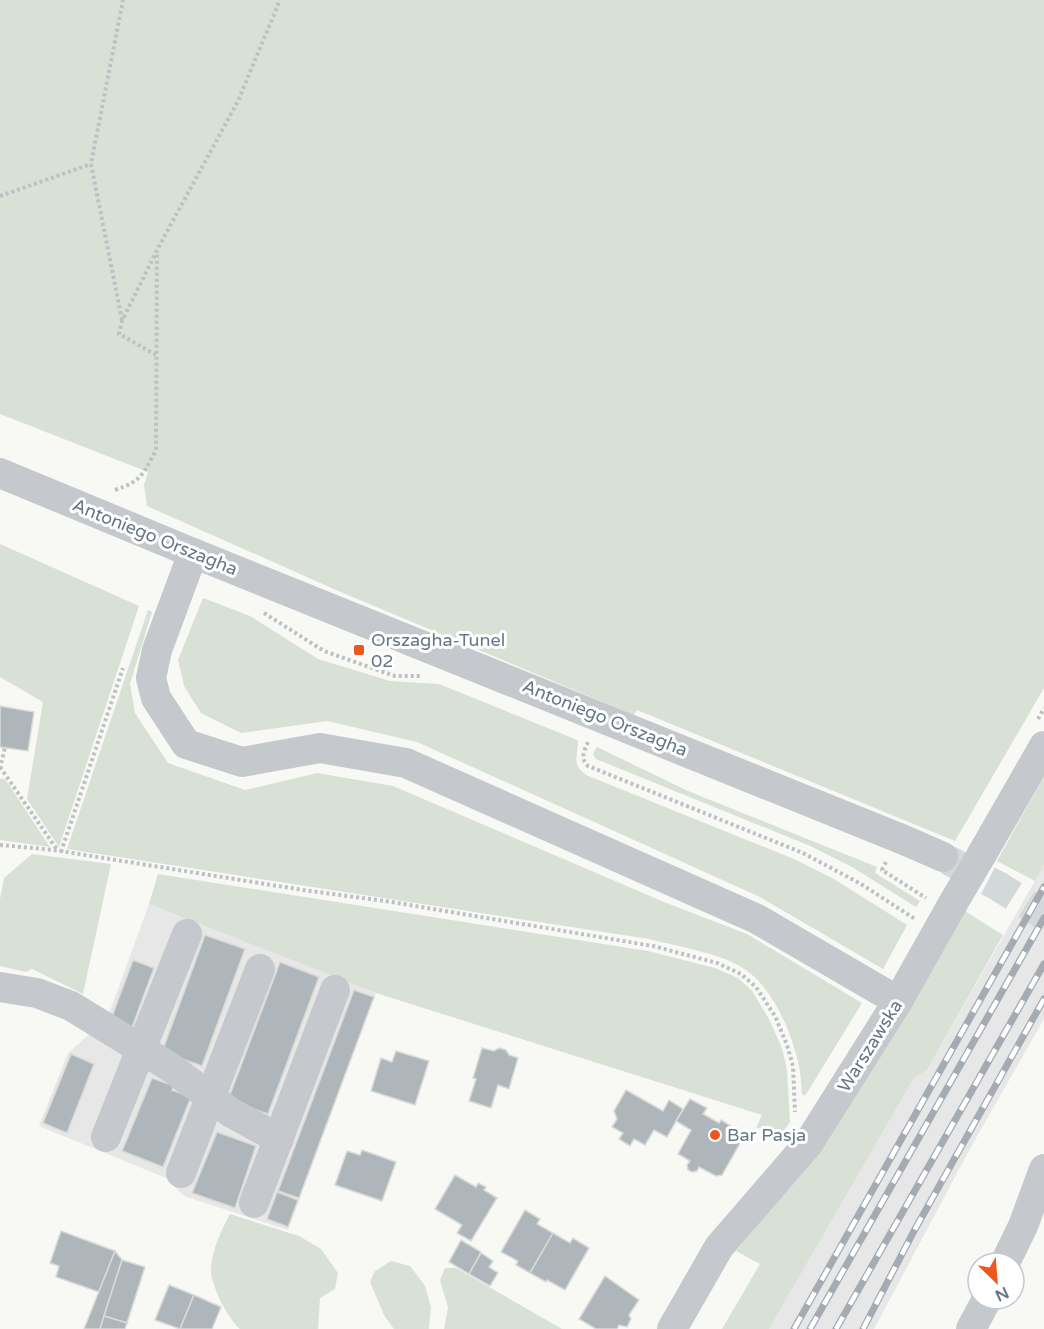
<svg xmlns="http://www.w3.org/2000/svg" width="1044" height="1329" font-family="'Varela Round',sans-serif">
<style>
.built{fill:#e6e7e6}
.green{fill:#d9e0d6}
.building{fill:#aeb6bc;stroke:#dadad7;stroke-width:1.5}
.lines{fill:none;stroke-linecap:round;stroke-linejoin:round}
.minor-tunnel{stroke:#d3d8da;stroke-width:30;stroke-dasharray:30 15;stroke-linecap:butt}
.path{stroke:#bec1c3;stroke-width:4;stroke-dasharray:3 3;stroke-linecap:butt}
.minor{stroke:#c5c9cd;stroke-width:30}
.rail-casing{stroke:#a5abb2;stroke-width:7}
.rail{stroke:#fff;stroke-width:4.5;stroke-dasharray:14;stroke-linecap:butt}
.minor-bridge{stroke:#c5c9cd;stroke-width:30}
.poi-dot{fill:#ee561e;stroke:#fff;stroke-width:2}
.labels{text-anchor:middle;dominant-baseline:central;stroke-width:6;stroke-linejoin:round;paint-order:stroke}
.street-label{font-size:18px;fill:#657788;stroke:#fff}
.poi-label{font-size:18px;fill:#657788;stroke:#fff;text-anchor:start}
</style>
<rect width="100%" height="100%" fill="#f8f8f5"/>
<g class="built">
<path d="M 1044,865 L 1044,1019 L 972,1145 L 874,1329 L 769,1329 L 914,1078 L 927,1070 Z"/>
<path d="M 149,904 L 376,993 L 288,1230 L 184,1196 L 166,1178 L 39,1126 L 68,1053 L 107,1019 Z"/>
</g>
<g class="green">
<path d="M 0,0 L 1044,0 L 1044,688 L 955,841 L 637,710 L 634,715 L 343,593 L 147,506 L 144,485 L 148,472 L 0,414 Z"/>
<path d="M 0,544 L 139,606 L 59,847 L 27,799 L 43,702 L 0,677 Z"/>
<path d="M 203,598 L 250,616 L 318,659 L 390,681 L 439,684 L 570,737 L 578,741 C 578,756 571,764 586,775 L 794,859 L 834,879 L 907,925 L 883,969 L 760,897 L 417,742 L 327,721 L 241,733 L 201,713 L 184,686 L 178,660 Z"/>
<path d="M 148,610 L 152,612 L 130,684 L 135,713 L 168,763 L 245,790 L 317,773 L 393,786 L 664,902 L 747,934 L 862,1003 L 805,1096 L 802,1094 C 801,1084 801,1072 798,1062 C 791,1031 773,989 746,970 C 722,953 679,947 649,939 L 67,849 Z"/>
<path d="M 597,747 L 688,791 L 877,867 L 875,873 L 920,901 L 916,907 L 852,867 L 808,845 L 596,759 L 593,754 Z"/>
<path d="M 1044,776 L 1044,865 L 1035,881 L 997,861 Z"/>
<path d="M 0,779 L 5,779 L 50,847 L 0,840 Z"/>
<path d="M 32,854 L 111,864 L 83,994 L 32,969 L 26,972 L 0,966 L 0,899 L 4,878 Z"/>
<path d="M 158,874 L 648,951 L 715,968 L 738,978 L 752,991 L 769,1019 L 782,1048 L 787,1070 L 790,1122 L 780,1136 L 769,1129 L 756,1128 L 762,1115 L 376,993 L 149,904 Z"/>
<path d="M 963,910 L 1003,935 L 927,1070 L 914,1078 L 769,1329 L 722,1329 L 760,1264 L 736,1251 L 820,1147 Z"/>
<path d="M 230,1214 L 299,1236 L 321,1249 L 338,1273 L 335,1289 L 320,1298 L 318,1329 L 240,1329 C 229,1320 211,1286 211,1271 C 211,1251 221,1231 230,1214 Z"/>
<path d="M 391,1261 L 410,1266 L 425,1286 L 431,1307 L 429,1329 L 394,1329 L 384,1315 L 370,1282 L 375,1271 Z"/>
<path d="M 445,1268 L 456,1268 L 562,1329 L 444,1329 L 448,1308 L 440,1280 Z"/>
</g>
<g class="building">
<path d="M 0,706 L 34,712 L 28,751 L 0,747 Z"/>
<path d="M 205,935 L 245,949 L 202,1066 L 162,1052 Z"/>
<path d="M 133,960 L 154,968 L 131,1030 L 110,1022 Z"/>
<path d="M 280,962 L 319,977 L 268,1114 L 228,1100 Z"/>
<path d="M 354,990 L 374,997 L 299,1198 L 278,1191 Z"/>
<path d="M 482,1048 L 494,1051 L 499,1048 L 506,1050 L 509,1055 L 518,1058 L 509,1089 L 498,1085 L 491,1108 L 469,1101 L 476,1079 L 473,1078 Z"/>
<path d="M 396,1051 L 429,1061 L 415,1105 L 371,1091 L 381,1058 L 392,1062 Z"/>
<path d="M 71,1054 L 94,1064 L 67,1133 L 43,1123 Z"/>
<path d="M 152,1078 L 174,1086 L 172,1090 L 191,1097 L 163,1167 L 122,1151 Z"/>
<path d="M 626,1090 L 663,1111 L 669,1100 L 683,1109 L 667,1137 L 654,1130 L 645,1145 L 634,1139 L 630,1146 L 619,1139 L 623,1133 L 612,1127 L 617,1119 L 614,1111 Z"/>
<path d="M 690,1099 L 707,1108 L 703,1114 L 719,1123 L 721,1120 L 741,1132 L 743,1138 L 722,1175 L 716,1176 L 699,1167 L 697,1171 L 692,1172 L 688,1170 L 687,1165 L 690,1161 L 678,1154 L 691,1130 L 676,1121 Z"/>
<path d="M 217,1132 L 256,1146 L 235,1208 L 192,1193 Z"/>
<path d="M 362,1150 L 396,1162 L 382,1201 L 335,1185 L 347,1151 L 360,1155 Z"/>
<path d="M 455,1175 L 476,1187 L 478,1183 L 486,1187 L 484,1190 L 497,1198 L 471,1241 L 457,1233 L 462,1225 L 435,1209 Z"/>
<path d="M 277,1192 L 298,1200 L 288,1227 L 267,1219 Z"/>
<path d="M 525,1210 L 540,1219 L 537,1224 L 553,1233 L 530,1273 L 516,1265 L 518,1261 L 501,1252 Z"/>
<path d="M 61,1231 L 115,1251 L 99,1292 L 56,1277 L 59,1266 L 50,1263 Z"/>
<path d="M 553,1233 L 570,1243 L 573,1238 L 589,1248 L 565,1290 L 547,1280 L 546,1282 L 530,1273 Z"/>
<path d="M 461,1240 L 481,1252 L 469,1274 L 449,1262 Z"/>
<path d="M 115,1251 L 122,1260 L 100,1329 L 84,1329 Z"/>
<path d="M 481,1253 L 493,1261 L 489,1267 L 498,1273 L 490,1286 L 469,1274 Z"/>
<path d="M 122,1260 L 145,1267 L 127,1323 L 104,1316 Z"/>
<path d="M 605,1276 L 639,1300 L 629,1315 L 631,1319 L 627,1327 L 619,1325 L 617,1329 L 596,1329 L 579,1319 Z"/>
<path d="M 169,1285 L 194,1295 L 180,1329 L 155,1320 Z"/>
<path d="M 194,1295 L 221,1307 L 212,1329 L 180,1329 Z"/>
<path d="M 104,1316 L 127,1323 L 125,1329 L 100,1329 Z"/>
</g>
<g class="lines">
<path class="minor-tunnel" d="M 948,860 L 998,886 L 1044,915"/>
<g class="path">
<path d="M 0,196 L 91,164"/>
<path d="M 122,320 L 91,164 L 123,0"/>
<path d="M 156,355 L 119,334 L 122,321 L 157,250 L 238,101 L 280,0"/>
<path d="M 115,490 C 142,481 143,474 156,450 L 157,251"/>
<path d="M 264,613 L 324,651 L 395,676 L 421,676"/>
<path d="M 1038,719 L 1044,708"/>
<path d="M 588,742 C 584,751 580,758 588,766 L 803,853 L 861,884 L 915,919"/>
<path d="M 0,767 L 58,851"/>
<path d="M 0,769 L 5,747"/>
<path d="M 0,845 L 54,850 L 303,890 L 392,902 L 653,946 L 717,963 L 741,974 L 756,987 L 775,1016 L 787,1045 L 793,1066 L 795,1112"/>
<path d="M 61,852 L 123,668"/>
<path d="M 886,862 L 882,870 L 926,898"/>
</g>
<g class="minor">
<path d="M 0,473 L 193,553 L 904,840 L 943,857"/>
<path d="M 193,553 L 157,650 L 151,678 L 156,698 L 186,744 L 242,762 L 320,748 L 406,763 L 757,919 L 898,1001"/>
<path d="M 982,854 L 1044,746"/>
<path d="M 0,987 L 37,993 L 71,1006 L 170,1067 L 230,1112 L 279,1139"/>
<path d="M 106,1137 L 187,934"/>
<path d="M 181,1173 L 260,969"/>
<path d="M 254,1203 L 335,990"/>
<path d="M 1005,1263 L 1023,1226 L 1044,1169"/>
<path d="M 672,1329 L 719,1247 L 808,1144 L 898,1001 L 952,905"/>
<path d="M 971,1329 L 987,1299"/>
</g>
<g class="rail-casing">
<g id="rail">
<path d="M 794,1329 L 1044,887"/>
<path d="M 810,1329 L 1044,918"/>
<path d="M 836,1329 L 1044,964"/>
<path d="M 863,1329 L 914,1231 L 1044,999"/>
</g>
</g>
<use href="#rail" class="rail"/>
<path class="minor-bridge" d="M 952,905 L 982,854"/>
</g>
<g class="poi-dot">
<rect x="353" y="644" width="12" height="12" rx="3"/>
<circle cx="715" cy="1135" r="6"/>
</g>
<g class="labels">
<g class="street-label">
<text transform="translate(155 537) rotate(22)">Antoniego Orszagha</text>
<text transform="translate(605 718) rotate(22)">Antoniego Orszagha</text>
<text transform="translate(870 1046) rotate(-58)">Warszawska</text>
</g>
<g class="poi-label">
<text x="371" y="640">Orszagha-Tunel<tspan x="371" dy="21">02</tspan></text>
<text x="727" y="1135">Bar Pasja</text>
</g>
</g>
<g transform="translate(996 1281) rotate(155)"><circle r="28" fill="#ffffff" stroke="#c1c9cf" stroke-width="1.5"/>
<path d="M0-4.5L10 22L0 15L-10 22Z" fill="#ee561e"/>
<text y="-9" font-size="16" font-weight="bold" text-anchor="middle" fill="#657788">N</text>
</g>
</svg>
